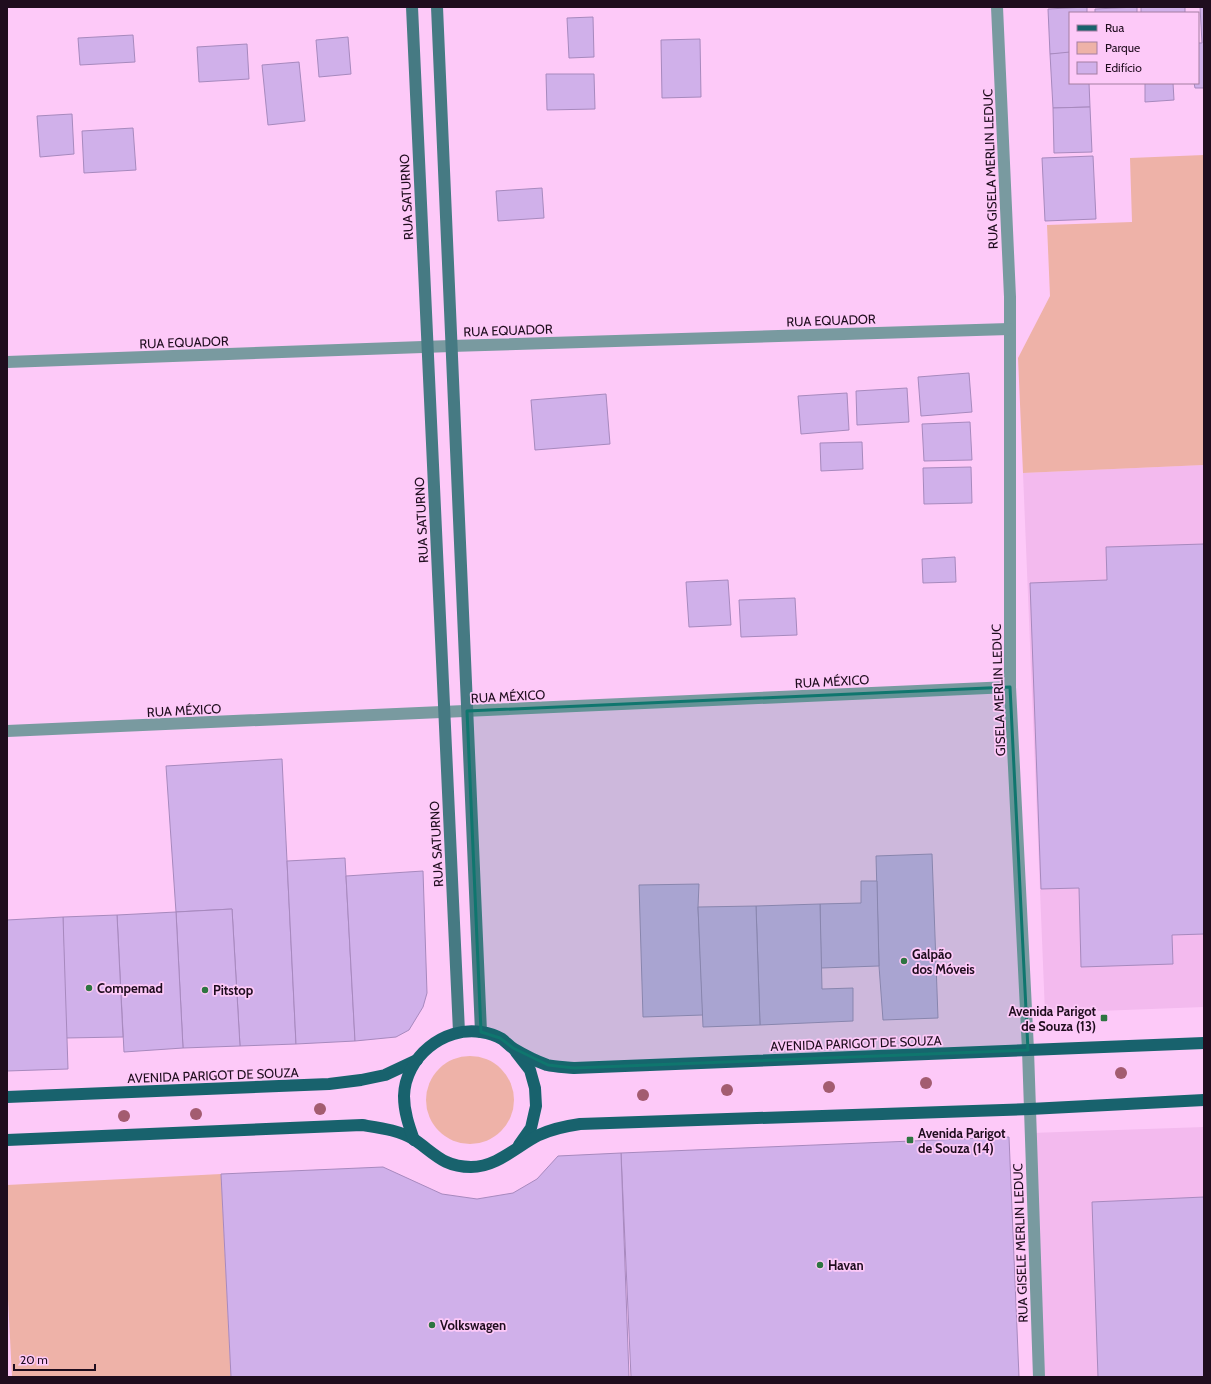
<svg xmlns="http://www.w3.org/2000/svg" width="1211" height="1384" font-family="Cabin,sans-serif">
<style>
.built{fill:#f3baee}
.green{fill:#eeb2a8}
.building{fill:#d0b0ea;stroke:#a789be}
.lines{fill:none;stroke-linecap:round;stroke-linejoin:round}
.street{stroke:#799aa0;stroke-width:12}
.secondary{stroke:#467a83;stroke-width:12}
.primary{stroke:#18626d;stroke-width:12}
.tree{fill:#a35c70}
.marked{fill:#0f766e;fill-opacity:0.2;stroke:#0f766e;stroke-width:3;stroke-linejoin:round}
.poi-dot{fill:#2e7541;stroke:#fdc9f8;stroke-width:1.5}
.labels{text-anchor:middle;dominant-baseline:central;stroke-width:3.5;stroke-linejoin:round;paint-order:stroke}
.street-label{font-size:13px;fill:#1f0d1e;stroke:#fdc9f8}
.poi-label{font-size:13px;font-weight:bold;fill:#1f0d1e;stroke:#fdc9f8;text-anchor:start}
</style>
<rect width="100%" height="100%" fill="#fdc9f8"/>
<g class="built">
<path d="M 1204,465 L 1204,1007 L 1045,1013 L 1023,473 Z"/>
<path d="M 1204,1127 L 1204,1377 L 1040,1377 L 1031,1133 Z"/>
</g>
<g class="green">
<path d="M 1204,155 L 1204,465 L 1023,473 L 1018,358 L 1050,296 L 1047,225 L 1132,222 L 1130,158 Z"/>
<circle cx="470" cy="1100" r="44"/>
<path d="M 221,1174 L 231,1377 L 12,1377 L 7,1279 L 7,1185 Z"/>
</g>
<g class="building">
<path d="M 1087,7 L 1087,13 L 1070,13 L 1070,53 L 1050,54 L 1048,9 Z"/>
<path d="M 1137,7 L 1137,13 L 1095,13 L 1095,9 Z"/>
<rect x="1141" y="7" width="44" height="6"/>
<path d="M 1200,7 L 1204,7 L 1204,88 L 1195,88 L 1194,83 L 1198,83 L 1198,43 L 1202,43 Z"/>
<path d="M 593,17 L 594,57 L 569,58 L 567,18 Z"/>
<path d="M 133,35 L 135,62 L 80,65 L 78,38 Z"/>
<path d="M 348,37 L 351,74 L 319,77 L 316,40 Z"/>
<path d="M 700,39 L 701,97 L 662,98 L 661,40 Z"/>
<path d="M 247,44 L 249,79 L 199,82 L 197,47 Z"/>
<path d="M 1070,52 L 1070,83 L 1089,83 L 1090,107 L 1053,108 L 1050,54 Z"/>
<path d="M 299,62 L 305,121 L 268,125 L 262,65 Z"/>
<path d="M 546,74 L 594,74 L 595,109 L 547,110 Z"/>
<path d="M 1145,83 L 1173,83 L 1174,100 L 1145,102 Z"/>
<path d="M 1090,107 L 1092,152 L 1054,153 L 1053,108 Z"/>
<path d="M 72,114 L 74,154 L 40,157 L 37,116 Z"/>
<path d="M 133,128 L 136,170 L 84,173 L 82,131 Z"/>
<path d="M 1093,156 L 1096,219 L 1045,221 L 1042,158 Z"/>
<path d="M 542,188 L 544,218 L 498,221 L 496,191 Z"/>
<path d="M 969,373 L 972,412 L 921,416 L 918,377 Z"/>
<path d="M 907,388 L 909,422 L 857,425 L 856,391 Z"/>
<path d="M 847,393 L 849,430 L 801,434 L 798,396 Z"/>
<path d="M 606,394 L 610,444 L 535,450 L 531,400 Z"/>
<path d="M 970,422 L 972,460 L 924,461 L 922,424 Z"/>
<path d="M 862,442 L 863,469 L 821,471 L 820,443 Z"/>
<path d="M 971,467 L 972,503 L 924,504 L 923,468 Z"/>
<path d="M 1204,544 L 1204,934 L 1172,935 L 1173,964 L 1081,967 L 1079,888 L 1041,889 L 1030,583 L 1107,580 L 1106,547 Z"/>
<path d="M 955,557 L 956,582 L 923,583 L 922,559 Z"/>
<path d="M 728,580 L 731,625 L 689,627 L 686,582 Z"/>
<path d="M 795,598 L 797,635 L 741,637 L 739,600 Z"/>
<path d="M 282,759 L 296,1044 L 240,1046 L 232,909 L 176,912 L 166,766 Z"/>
<path d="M 932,854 L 938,1018 L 883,1020 L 879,966 L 876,856 Z"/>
<path d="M 345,858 L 355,1041 L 296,1044 L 287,861 Z"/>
<path d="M 423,871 L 427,993 L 423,1007 L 409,1030 L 396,1037 L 355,1041 L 346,876 Z"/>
<path d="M 861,881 L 877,881 L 879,966 L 821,968 L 820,904 L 861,903 Z"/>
<path d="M 699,884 L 698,907 L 703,1015 L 643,1017 L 639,885 Z"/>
<path d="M 820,904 L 822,989 L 853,988 L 853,1021 L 760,1025 L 756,906 Z"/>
<path d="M 756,906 L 760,1025 L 703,1027 L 698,907 Z"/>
<path d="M 232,909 L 240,1046 L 183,1048 L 176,912 Z"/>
<path d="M 176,912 L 183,1048 L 124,1052 L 117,915 Z"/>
<path d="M 117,915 L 123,1037 L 65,1038 L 63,917 Z"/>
<path d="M 63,917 L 68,1069 L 7,1071 L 7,920 Z"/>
<path d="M 1009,1137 L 1019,1377 L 631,1377 L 621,1153 Z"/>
<path d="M 621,1153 L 629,1377 L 231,1377 L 221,1174 L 383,1167 L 442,1194 L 477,1199 L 513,1193 L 537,1179 L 558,1156 Z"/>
<path d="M 1204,1197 L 1204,1377 L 1098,1377 L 1092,1202 Z"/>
</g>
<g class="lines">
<g class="street">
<path d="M 997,7 L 1010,297 L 1010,687 L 1028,1050 L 1039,1377"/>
<path d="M 7,362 L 451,346 L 1009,329"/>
<path d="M 7,731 L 1010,687"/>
</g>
<g class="secondary">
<path d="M 412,7 L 459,1032"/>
<path d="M 437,7 L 481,1032"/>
</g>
<g class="primary">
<path d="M 516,1052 L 530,1070 L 535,1088 L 536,1106 L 531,1128 L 519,1145"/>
<path d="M 7,1097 L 329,1084 L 361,1080 L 385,1075 L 417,1060"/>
<path d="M 7,1140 L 362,1125 C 381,1128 399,1130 415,1140 C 435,1154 444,1167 471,1167 C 497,1167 517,1146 539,1135 C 552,1129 566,1126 580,1124 L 1030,1109 L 1204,1100"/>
<path d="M 414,1140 C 409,1126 404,1112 404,1096 C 405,1057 444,1026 481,1032 C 487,1033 497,1036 502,1039 C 506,1042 509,1046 514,1049 C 524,1055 536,1061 547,1065 C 555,1067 565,1067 574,1068 L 1204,1043"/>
</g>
</g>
<g class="tree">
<circle cx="1121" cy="1073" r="6"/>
<circle cx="926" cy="1083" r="6"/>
<circle cx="829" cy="1087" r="6"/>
<circle cx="727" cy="1090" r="6"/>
<circle cx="643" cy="1095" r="6"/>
<circle cx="320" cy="1109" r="6"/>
<circle cx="196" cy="1114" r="6"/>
<circle cx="124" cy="1116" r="6"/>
</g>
<path class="marked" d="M 1010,687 L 1028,1050 L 574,1068 L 548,1065 L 513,1048 L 500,1038 L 481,1032 L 467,711 Z"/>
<g class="poi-dot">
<circle cx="904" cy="961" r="4"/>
<circle cx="89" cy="988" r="4"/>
<circle cx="205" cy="990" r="4"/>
<rect x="1100" y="1014" width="8" height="8" rx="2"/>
<rect x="906" y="1136" width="8" height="8" rx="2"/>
<circle cx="820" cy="1265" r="4"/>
<circle cx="432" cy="1325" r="4"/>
</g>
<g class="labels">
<g class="street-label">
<text transform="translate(990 169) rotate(-92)">RUA GISELA MERLIN LEDUC</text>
<text transform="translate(406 197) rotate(-93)">RUA SATURNO</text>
<text transform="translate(831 320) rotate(-2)">RUA EQUADOR</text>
<text transform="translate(508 330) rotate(-2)">RUA EQUADOR</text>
<text transform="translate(184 342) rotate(-2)">RUA EQUADOR</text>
<text transform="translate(421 520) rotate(-93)">RUA SATURNO</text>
<text transform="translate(832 681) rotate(-3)">RUA MÉXICO</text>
<text transform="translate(998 690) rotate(-92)">GISELA MERLIN LEDUC</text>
<text transform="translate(508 696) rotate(-3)">RUA MÉXICO</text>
<text transform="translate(184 710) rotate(-3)">RUA MÉXICO</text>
<text transform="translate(436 844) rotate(-93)">RUA SATURNO</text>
<text transform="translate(856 1043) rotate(-2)">AVENIDA PARIGOT DE SOUZA</text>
<text transform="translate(213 1075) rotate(-2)">AVENIDA PARIGOT DE SOUZA</text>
<text transform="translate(1020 1243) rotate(-92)">RUA GISELE MERLIN LEDUC</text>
</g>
<g class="poi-label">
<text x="912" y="954">Galpão<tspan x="912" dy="15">dos Móveis</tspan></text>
<text x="97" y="988">Compemad</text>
<text x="213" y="990">Pitstop</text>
<text x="1096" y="1011" text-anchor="end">Avenida Parigot<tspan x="1096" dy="15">de Souza (13)</tspan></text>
<text x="918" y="1133">Avenida Parigot<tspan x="918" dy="15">de Souza (14)</tspan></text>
<text x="828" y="1265">Havan</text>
<text x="440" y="1325">Volkswagen</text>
</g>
</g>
<rect width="1211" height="1384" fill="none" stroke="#1f0d1e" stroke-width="16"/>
<rect x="1069" y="12" width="130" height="72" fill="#fdc9f8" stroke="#a47ea1"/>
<rect x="1077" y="25" width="20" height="6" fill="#18626d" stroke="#a47ea1"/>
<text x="1105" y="32" font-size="12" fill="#1f0d1e">Rua</text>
<rect x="1077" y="42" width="20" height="12" fill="#eeb2a8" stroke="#a47ea1"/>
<text x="1105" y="52" font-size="12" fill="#1f0d1e">Parque</text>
<rect x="1077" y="62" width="20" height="12" fill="#d0b0ea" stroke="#a47ea1"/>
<text x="1105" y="72" font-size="12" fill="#1f0d1e">Edifício</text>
<path d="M14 1364v6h81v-6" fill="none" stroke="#1f0d1e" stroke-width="2"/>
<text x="20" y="1364" font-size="12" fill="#1f0d1e" stroke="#fdc9f8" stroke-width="3" paint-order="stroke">20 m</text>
</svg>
